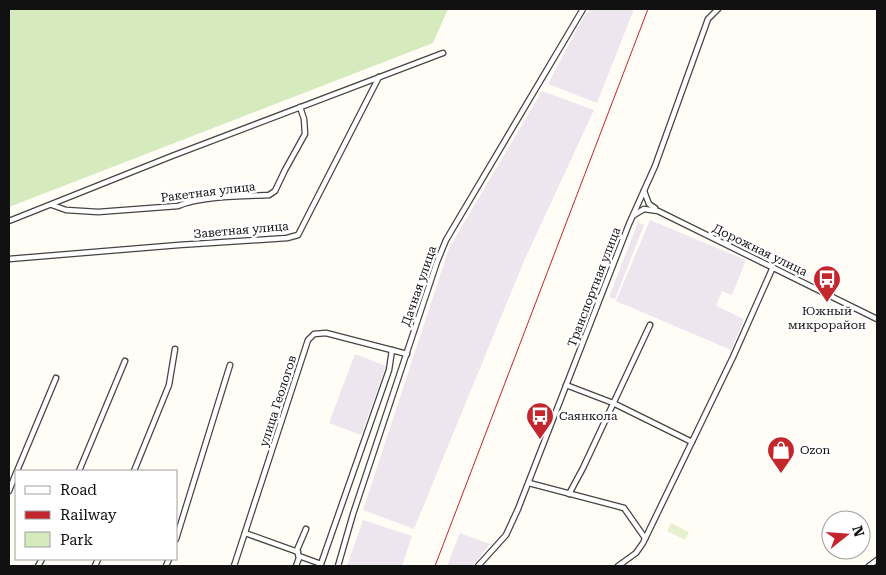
<svg xmlns="http://www.w3.org/2000/svg" width="886" height="575" font-family="'Roboto Serif',serif">
<style>
.industrial{fill:#eee6ef}
.green{fill:#d5ebbd}
.pitch{fill:#e6f2cf}
.lines{fill:none;stroke-linecap:round;stroke-linejoin:round}
.minor-casing{stroke:#444;stroke-width:7}
.minor{stroke:#fff;stroke-width:4.5}
.rail{stroke:#c4262e;stroke-width:1}
.labels{text-anchor:middle;dominant-baseline:central;stroke-width:5;stroke-linejoin:round;paint-order:stroke}
.street-label{font-size:12px;fill:#111;stroke:#fff}
.poi-label{font-size:12px;fill:#111;stroke:#fff;text-anchor:start}
</style>
<rect width="100%" height="100%" fill="#fffdf5"/>
<g class="industrial">
<path d="M 590,9 L 634,9 L 597,103 L 548,84 L 584,16 L 586,15 Z"/>
<path d="M 542,91 L 594,110 L 524,261 L 414,529 L 363,510 L 449,248 Z"/>
<path d="M 650,220 L 746,260 L 732,295 L 722,291 L 716,306 L 744,319 L 731,350 L 616,301 Z"/>
<path d="M 638,222 L 644,225 L 615,299 L 609,297 Z"/>
<path d="M 355,354 L 386,366 L 361,435 L 329,423 Z"/>
<path d="M 363,520 L 412,536 L 402,566 L 347,566 Z"/>
<path d="M 460,533 L 490,544 L 472,566 L 447,566 Z"/>
</g>
<path class="green" d="M 9,9 L 448,9 L 433,43 L 9,207 Z"/>
<path class="pitch" d="M 671,523 L 689,532 L 685,540 L 667,531 Z"/>
<g class="lines">
<g class="minor-casing">
<g id="minor">
<path d="M 644,191 L 649,204 L 655,208"/>
<path d="M 52,205 L 66,210 L 98,212 L 178,206 C 200,196 245,196 269,195 L 275,191 L 285,170 L 305,134 L 304,119 L 300,107"/>
<path d="M 634,215 L 644,209 L 658,211 L 877,319"/>
<path d="M 9,221 L 172,156 L 443,53"/>
<path d="M 9,259 L 179,245 L 287,238 L 298,235 L 379,77"/>
<path d="M 566,385 L 613,403 L 692,442"/>
<path d="M 17,471 L 56,378"/>
<path d="M 79,471 L 125,361"/>
<path d="M 134,471 L 169,385 L 175,349"/>
<path d="M 529,483 L 624,508 L 645,538"/>
<path d="M 9,491 L 16,473"/>
<path d="M 569,494 L 583,468 L 650,325"/>
<path d="M 245,533 L 298,552"/>
<path d="M 176,539 L 230,365"/>
<path d="M 299,556 L 321,564 L 389,370 L 392,350"/>
<path d="M 38,566 L 42,559"/>
<path d="M 95,566 L 98,559"/>
<path d="M 166,566 L 169,559"/>
<path d="M 234,566 L 308,340 L 314,334 L 326,333 L 407,354"/>
<path d="M 296,566 L 299,558 L 297,550 L 306,529"/>
<path d="M 338,566 L 353,514 L 437,262 L 446,240 L 583,9"/>
<path d="M 478,566 L 506,535 L 518,509 L 629,224 L 655,166 L 708,19 L 718,9"/>
<path d="M 618,566 L 636,553 L 643,543 L 733,357 L 773,267"/>
<path d="M 869,566 L 877,560"/>
</g>
</g>
<use href="#minor" class="minor"/>
<path class="rail" d="M 435,566 L 648,9"/>
</g>
<defs>
<g id="bus-pin" transform="scale(1.4375)"><path d="M0 17L-7.5 6A9.5 9.5 0 1 1 7.5 6Z" fill="#c4262e" stroke="#fff"/><path d="M-5-6H5V4H4V6H2V4H-2V6H-4V4H-5ZM-3.5-4V0h7V-4ZM-3.5 1.2v1.5H-2V1.2ZM2 1.2v1.5H3.5V1.2Z" fill="#fff"/></g>
<g id="shop-pin" transform="scale(1.4375)"><path d="M0 17L-7.5 6A9.5 9.5 0 1 1 7.5 6Z" fill="#c4262e" stroke="#fff"/><path d="M-5-2.5h2.3a2.7 3.5 0 0 1 5.4 0H5L5.5 6h-11ZM-1.5-2.5h3a1.5 2.3 0 0 0-3 0Z" fill="#fff"/></g>
</defs>
<g fill-rule="evenodd">
<use href="#bus-pin" x="827" y="279"/>
<use href="#bus-pin" x="540" y="416"/>
<use href="#shop-pin" x="781" y="450"/>
</g>
<g class="labels">
<g class="street-label">
<text transform="translate(208 192) rotate(-7)">Ракетная улица</text>
<text transform="translate(241 230) rotate(-5)">Заветная улица</text>
<text transform="translate(760 250) rotate(26)">Дорожная улица</text>
<text transform="translate(419 286) rotate(-71)">Дачная улица</text>
<text transform="translate(594 287) rotate(-69)">Транспортная улица</text>
<text transform="translate(278 401) rotate(-72)">улица Геологов</text>
</g>
<g class="poi-label">
<text x="827" y="311" text-anchor="middle">Южный<tspan x="827" dy="14">микрорайон</tspan></text>
<text x="559" y="416">Саянкола</text>
<text x="800" y="450">Ozon</text>
</g>
</g>
<rect width="886" height="575" fill="none" stroke="#111111" stroke-width="20"/>
<rect x="15" y="470" width="162" height="90" fill="#ffffff" stroke="#a0a0a0"/>
<rect x="25" y="486" width="25" height="8" fill="#ffffff" stroke="#a0a0a0"/>
<text x="60" y="495" font-size="15" fill="#111111">Road</text>
<rect x="25" y="511" width="25" height="8" fill="#c4262e" stroke="#a0a0a0"/>
<text x="60" y="520" font-size="15" fill="#111111">Railway</text>
<rect x="25" y="532" width="25" height="15" fill="#d5ebbd" stroke="#a0a0a0"/>
<text x="60" y="545" font-size="15" fill="#111111">Park</text>
<g transform="translate(846 535) rotate(73)"><circle r="24" fill="#ffffff" stroke="#a0a0a0"/>
<path d="M0-4L9 19L0 12L-9 19Z" fill="#c4262e"/>
<text y="-8" font-size="14" font-weight="bold" text-anchor="middle" fill="#111111">N</text>
</g>
</svg>
